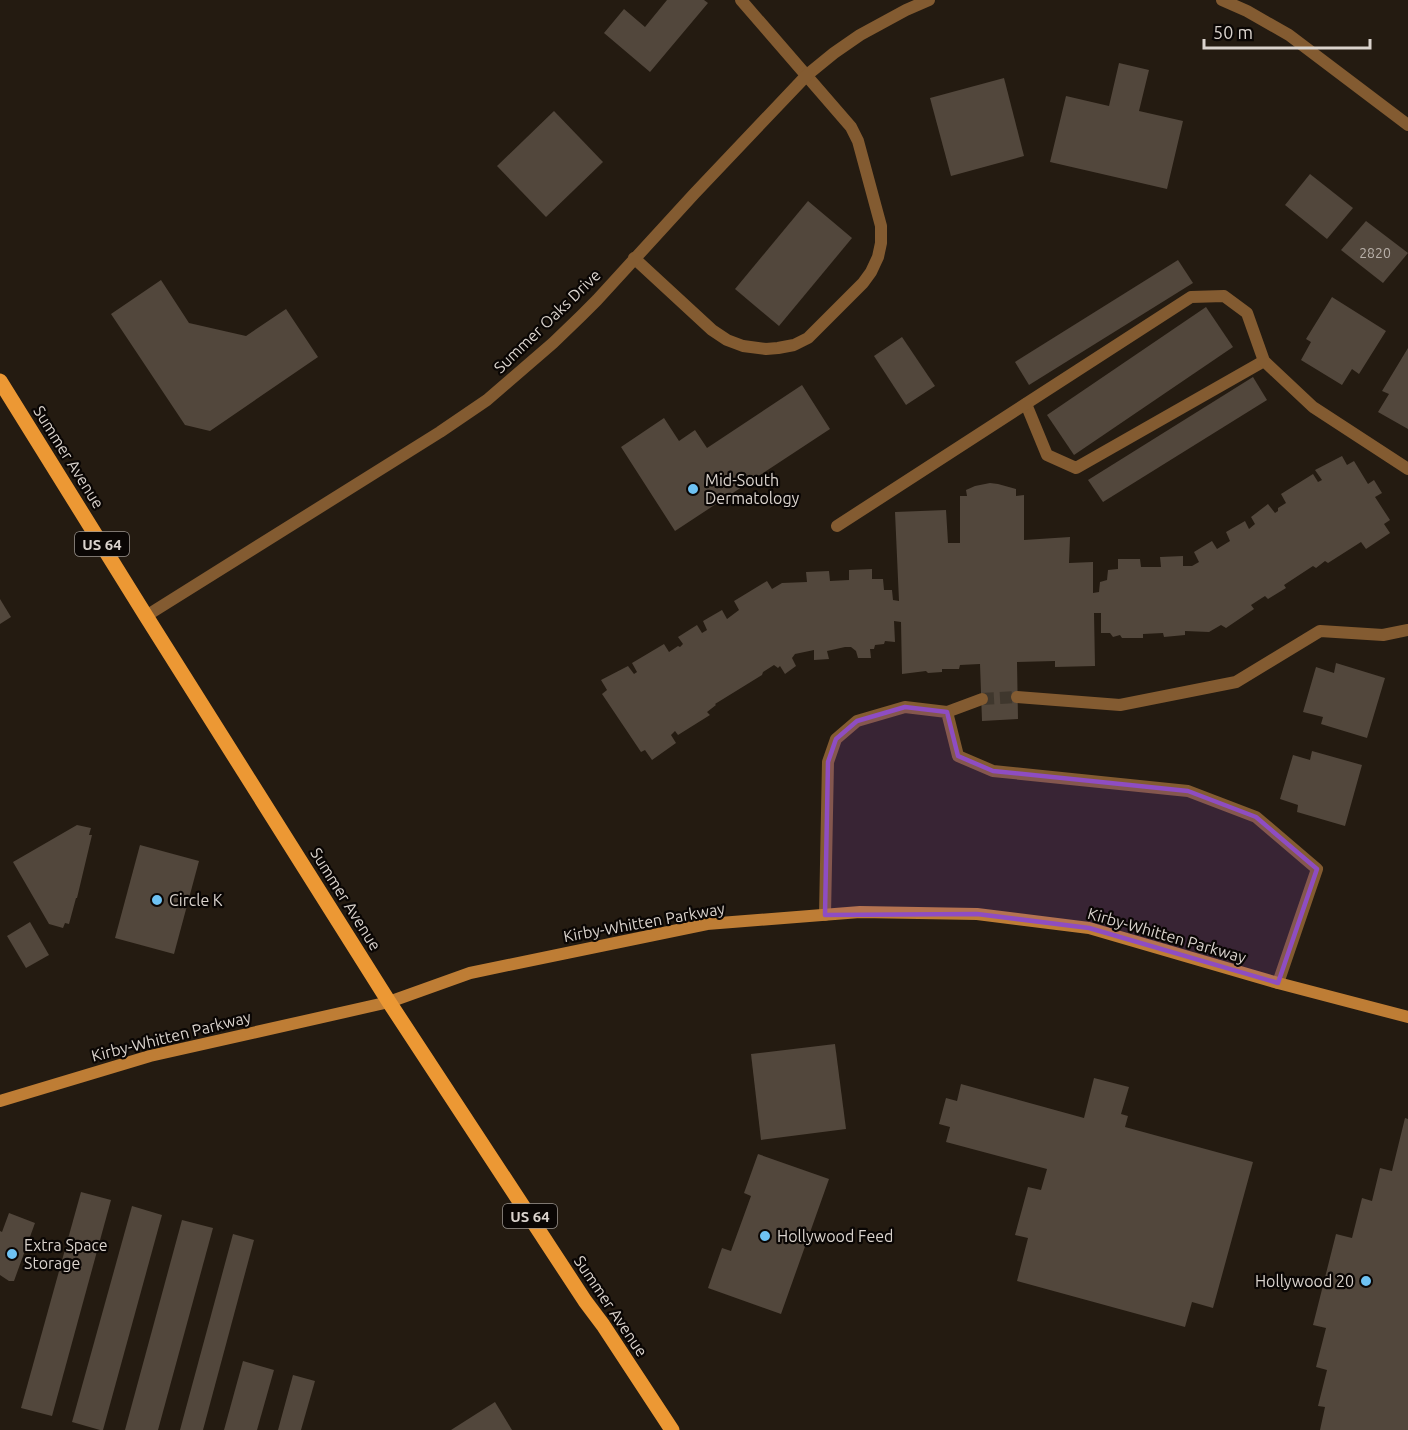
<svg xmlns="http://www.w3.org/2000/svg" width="1408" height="1430" font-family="Ubuntu,sans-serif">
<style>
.building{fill:#52473c}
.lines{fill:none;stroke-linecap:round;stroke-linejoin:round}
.street-tunnel{stroke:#3f372d;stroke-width:12;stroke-dasharray:12 6;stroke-linecap:butt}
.street{stroke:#835b31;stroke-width:12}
.secondary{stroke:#be7d35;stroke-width:12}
.primary{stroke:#ec9834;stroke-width:15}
.marked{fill:#8e4dc2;fill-opacity:0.2;stroke:#8e4dc2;stroke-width:4.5;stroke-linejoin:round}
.poi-dot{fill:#6ec2f3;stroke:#0a0604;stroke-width:2}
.labels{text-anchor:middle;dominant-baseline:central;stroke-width:4.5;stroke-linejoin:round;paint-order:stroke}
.number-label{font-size:14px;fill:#b8b0a9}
.shield{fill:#0a0604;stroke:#9c9691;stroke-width:1.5}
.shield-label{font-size:15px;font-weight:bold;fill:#dad3cd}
.street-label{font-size:16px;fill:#dad3cd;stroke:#0a0604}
.poi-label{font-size:16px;fill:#dad3cd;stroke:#0a0604;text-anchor:start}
</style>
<rect width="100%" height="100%" fill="#241b11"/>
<g class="building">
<path d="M 667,0 L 704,0 L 708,3 L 650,72 L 604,33 L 624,9 L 645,27 Z"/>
<path d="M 1119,63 L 1149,70 L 1139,111 L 1183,121 L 1167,189 L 1050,162 L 1066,96 L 1109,106 Z"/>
<path d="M 1004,78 L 1024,156 L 951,176 L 930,98 Z"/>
<path d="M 554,111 L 603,162 L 546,217 L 497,166 Z"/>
<path d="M 1310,174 L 1353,208 L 1327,239 L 1285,205 Z"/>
<path d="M 808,201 L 852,238 L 779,326 L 735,289 Z"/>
<path d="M 1366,221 L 1408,253 L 1383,283 L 1341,250 Z"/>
<path d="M 1178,260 L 1193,283 L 1029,385 L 1015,362 Z"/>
<path d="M 161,280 L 189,323 L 246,336 L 286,309 L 318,357 L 210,431 L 185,425 L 111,314 Z"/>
<path d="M 1332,297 L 1386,331 L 1359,374 L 1352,369 L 1342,385 L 1301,360 L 1311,342 L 1306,339 Z"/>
<path d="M 1206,307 L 1233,347 L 1074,455 L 1047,415 Z"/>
<path d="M 902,337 L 935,386 L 906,405 L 874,356 Z"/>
<path d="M 1408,348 L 1408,429 L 1378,412 L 1389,394 L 1382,391 Z"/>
<path d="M 1253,377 L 1267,400 L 1103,502 L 1088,480 Z"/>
<path d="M 802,385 L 830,429 L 675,531 L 621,447 L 664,418 L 679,441 L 695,430 L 707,448 Z"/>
<path d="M 1342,456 L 1347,465 L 1354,461 L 1368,484 L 1374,480 L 1382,493 L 1375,497 L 1390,520 L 1384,524 L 1390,533 L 1366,549 L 1361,542 L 1328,563 L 1325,561 L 1316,568 L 1313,566 L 1284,585 L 1286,588 L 1268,599 L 1265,596 L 1251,605 L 1254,609 L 1226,628 L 1221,625 L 1209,632 L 1185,631 L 1185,635 L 1164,637 L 1163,633 L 1143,634 L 1143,638 L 1122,638 L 1120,635 L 1113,637 L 1110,633 L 1101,633 L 1101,613 L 1094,613 L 1095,666 L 1055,667 L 1055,661 L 1017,662 L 1018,719 L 982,721 L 980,664 L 960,665 L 959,669 L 942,669 L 942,672 L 928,673 L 926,671 L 902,674 L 901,622 L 894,621 L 895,642 L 885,641 L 884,644 L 875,645 L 874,649 L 870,649 L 871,658 L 858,658 L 856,651 L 851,647 L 845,647 L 827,651 L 829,659 L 814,660 L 814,650 L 795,654 L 792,658 L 796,666 L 785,674 L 780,666 L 778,668 L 774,665 L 763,672 L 762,675 L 715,704 L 716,705 L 707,712 L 710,715 L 678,735 L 675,731 L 671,735 L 676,743 L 652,760 L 645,750 L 641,752 L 602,694 L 607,690 L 601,680 L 628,666 L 634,674 L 637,672 L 632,663 L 664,644 L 669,652 L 678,646 L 680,647 L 683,644 L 678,637 L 697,625 L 702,633 L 707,630 L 703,621 L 722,610 L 727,619 L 739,610 L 734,601 L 767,581 L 772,589 L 782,583 L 807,582 L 806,572 L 829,571 L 830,581 L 849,580 L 849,570 L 872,569 L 872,579 L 883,579 L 884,590 L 892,590 L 893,600 L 899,601 L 895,512 L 946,510 L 948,543 L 960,543 L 960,496 L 967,496 L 966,490 L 975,486 L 990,483 L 998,484 L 1016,489 L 1016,496 L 1024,495 L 1024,540 L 1070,537 L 1069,563 L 1093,562 L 1093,593 L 1099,592 L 1100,582 L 1107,580 L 1108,570 L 1118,569 L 1118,559 L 1140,559 L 1141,567 L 1161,567 L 1160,557 L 1183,556 L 1183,566 L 1192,566 L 1199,562 L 1194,552 L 1212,541 L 1217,549 L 1230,541 L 1226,532 L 1245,521 L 1249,529 L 1255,524 L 1251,517 L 1268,504 L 1275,513 L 1278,511 L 1278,508 L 1286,503 L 1281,494 L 1313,474 L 1318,482 L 1322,480 L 1315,470 Z"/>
<path d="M 0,599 L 11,617 L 0,624 Z"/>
<path d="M 1336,663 L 1385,678 L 1367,738 L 1321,724 L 1323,717 L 1303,712 L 1316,667 L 1334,673 Z"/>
<path d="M 1312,751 L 1362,765 L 1345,826 L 1297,812 L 1298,805 L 1280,799 L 1293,755 L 1310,760 Z"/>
<path d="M 77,825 L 91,828 L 89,835 L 92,835 L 77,898 L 76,898 L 69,924 L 65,923 L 63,928 L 49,924 L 13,862 Z"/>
<path d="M 140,845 L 199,861 L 174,954 L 115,938 Z"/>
<path d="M 30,922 L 49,955 L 26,968 L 7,936 Z"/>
<path d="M 835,1044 L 846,1129 L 761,1140 L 751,1054 Z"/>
<path d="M 1094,1078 L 1129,1087 L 1121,1114 L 1128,1116 L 1125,1127 L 1253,1162 L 1213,1308 L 1192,1302 L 1185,1327 L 1017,1281 L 1028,1238 L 1015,1235 L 1028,1187 L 1041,1190 L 1047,1169 L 946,1142 L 950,1127 L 939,1124 L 946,1098 L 957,1101 L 961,1084 L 1084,1118 Z"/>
<path d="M 1405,1118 L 1408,1119 L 1408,1430 L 1320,1430 L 1325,1407 L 1318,1406 L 1327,1370 L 1316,1367 L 1326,1328 L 1313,1325 L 1336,1234 L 1352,1238 L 1362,1198 L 1372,1201 L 1380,1168 L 1392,1171 Z"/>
<path d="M 758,1154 L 829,1179 L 781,1314 L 708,1288 L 722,1248 L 731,1251 L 751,1196 L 744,1193 Z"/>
<path d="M 81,1192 L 111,1200 L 52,1416 L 21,1408 Z"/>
<path d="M 132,1206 L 162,1215 L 103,1430 L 100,1430 L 72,1422 Z"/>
<path d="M 9,1213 L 35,1223 L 14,1281 L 9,1281 L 0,1275 L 0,1231 L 2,1232 Z"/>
<path d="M 182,1220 L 213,1228 L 158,1430 L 125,1430 Z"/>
<path d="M 233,1234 L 254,1240 L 203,1430 L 180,1430 Z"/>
<path d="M 243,1361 L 274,1370 L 257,1430 L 224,1430 Z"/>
<path d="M 293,1375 L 315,1381 L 301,1430 L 278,1430 Z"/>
<path d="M 495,1402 L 512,1430 L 451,1430 Z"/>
</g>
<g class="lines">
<path class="street-tunnel" d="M 982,699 L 1017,697"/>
<g class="street">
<path d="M 1222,0 L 1247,11 L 1289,35 L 1408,125"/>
<path d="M 634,258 L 712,330 L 727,340 L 743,346 L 766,349 L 778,348 L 794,345 L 808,338 L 863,283 L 871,272 L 878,257 L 881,243 L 881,226 L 858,141 L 851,127 L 741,0"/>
<path d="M 1026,404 L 1047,455 L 1076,468 L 1264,361"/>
<path d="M 837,526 L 1191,297 L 1224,296 L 1247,313 L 1264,361 L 1313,407 L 1408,469"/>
<path d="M 146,616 L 440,432 L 487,400 L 553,343 L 581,316 L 597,300 L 694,194 L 807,75 L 834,53 L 860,35 L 906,10 L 929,0"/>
<path d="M 1017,697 L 1120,705 L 1236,682 L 1320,631 L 1383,635 L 1408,630"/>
<path d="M 947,712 L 982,699"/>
<path d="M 825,915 L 828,762 L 836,739 L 857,721 L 905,707 L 947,712 L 958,756 L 993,771 L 1188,791 L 1256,817 L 1317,869 L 1278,983"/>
</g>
<path class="secondary" d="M 0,1101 L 150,1056 L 389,1002 L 470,973 L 707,924 L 860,912 L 977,914 L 1089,928 L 1278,983 L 1408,1017"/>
<path class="primary" d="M 0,381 L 146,616 L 389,1002 L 585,1301 L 603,1325 L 672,1430"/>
</g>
<path class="marked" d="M 905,707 L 947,712 L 958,756 L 993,771 L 1188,791 L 1256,817 L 1317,869 L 1278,983 L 1089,928 L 977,914 L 825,915 L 828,762 L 836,739 L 857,721 Z"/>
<g class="poi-dot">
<circle cx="693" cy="489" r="6"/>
<circle cx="157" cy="900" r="6"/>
<circle cx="765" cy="1236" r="6"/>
<circle cx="12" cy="1254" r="6"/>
<circle cx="1366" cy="1281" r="6"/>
</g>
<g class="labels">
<g class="number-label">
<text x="1375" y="253">2820</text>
</g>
<g class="shield">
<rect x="75" y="532" width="54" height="24" rx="4.5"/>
<rect x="503" y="1204" width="54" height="24" rx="4.5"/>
</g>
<g class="shield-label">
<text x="102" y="544">US 64</text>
<text x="530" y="1216">US 64</text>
</g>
<g class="street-label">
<text transform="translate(547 321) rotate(-44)">Summer Oaks Drive</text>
<text transform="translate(69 457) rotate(58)">Summer Avenue</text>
<text transform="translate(346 899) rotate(58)">Summer Avenue</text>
<text transform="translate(644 922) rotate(-10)">Kirby-Whitten Parkway</text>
<text transform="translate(1167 935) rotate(16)">Kirby-Whitten Parkway</text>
<text transform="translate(171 1036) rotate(-14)">Kirby-Whitten Parkway</text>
<text transform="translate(611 1306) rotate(56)">Summer Avenue</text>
</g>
<g class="poi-label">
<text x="705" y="480">Mid-South<tspan x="705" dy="18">Dermatology</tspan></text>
<text x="169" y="900">Circle K</text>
<text x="777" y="1236">Hollywood Feed</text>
<text x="24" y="1245">Extra Space<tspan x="24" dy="18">Storage</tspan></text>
<text x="1354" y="1281" text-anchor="end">Hollywood 20</text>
</g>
</g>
<path d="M1204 39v9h166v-9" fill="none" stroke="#dad3cd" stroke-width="3"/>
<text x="1213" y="39" font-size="18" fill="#dad3cd" stroke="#0a0604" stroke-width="4.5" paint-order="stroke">50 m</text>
</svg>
